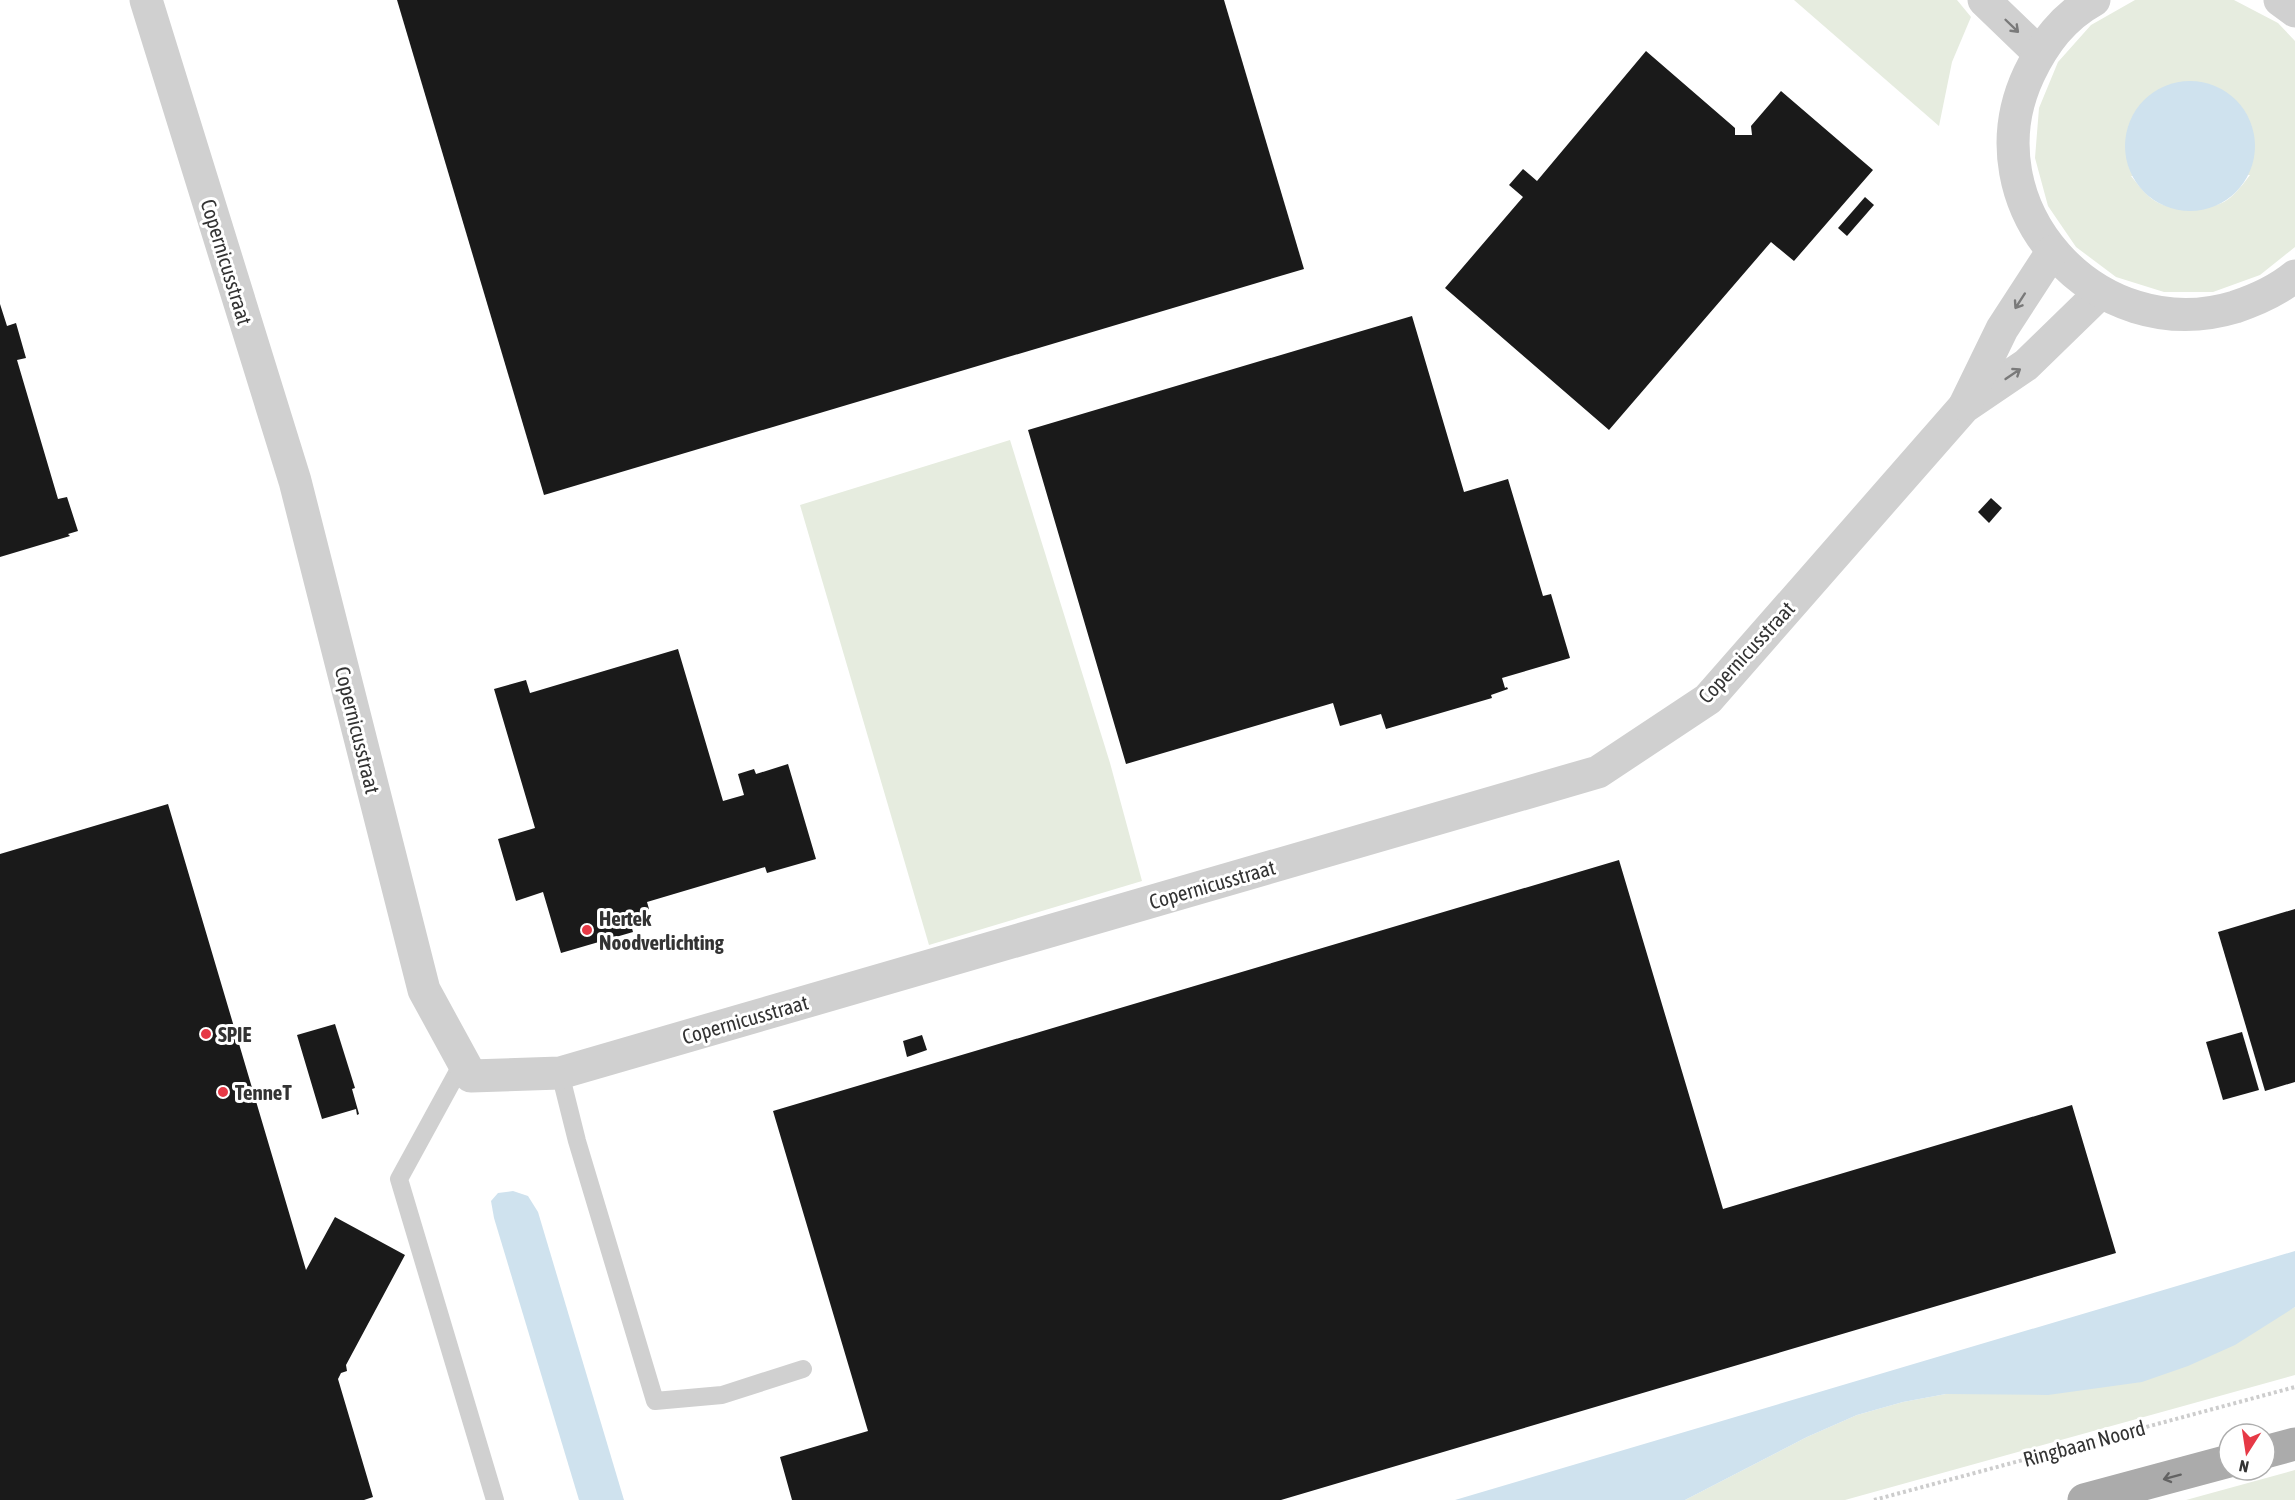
<svg xmlns="http://www.w3.org/2000/svg" width="2295" height="1500" font-family="'Asap Condensed',sans-serif">
<style>
.green{fill:#e6ecdf;fill-rule:evenodd}
.water{fill:#cfe2ee}
.building{fill:#1a1a1a}
.lines{fill:none;stroke-linecap:round;stroke-linejoin:round}
.path{stroke:#cdcdcd;stroke-width:4;stroke-dasharray:3 3;stroke-linecap:butt}
.service{stroke:#d0d0d0;stroke-width:18}
.minor{stroke:#d0d0d0;stroke-width:33}
.primary{stroke:#ababab;stroke-width:33}
.oneway{stroke:#7a7a7a}
.oneway2{stroke:#636363}
.poi-dot{fill:#e63946;stroke:#fff;stroke-width:2}
.labels{text-anchor:middle;dominant-baseline:central;stroke-width:6;stroke-linejoin:round;paint-order:stroke}
.street-label{font-size:21px;fill:#333;stroke:#fff}
.poi-label{font-size:21px;font-weight:bold;fill:#333;stroke:#fff;text-anchor:start}
</style>
<rect width="100%" height="100%" fill="#fff"/>
<g class="green">
<path d="M 1794,0 L 1957,0 L 1971,17 L 1952,62 L 1939,126 Z"/>
<path d="M 2135,0 L 2234,0 L 2278,23 L 2295,41 L 2295,247 L 2260,275 L 2213,292 L 2164,292 L 2116,277 L 2076,247 L 2048,206 L 2035,158 L 2039,108 L 2058,62 L 2091,25 ZM 2250,175 C 2229,203 2223,207 2189,208 C 2157,208 2150,200 2131,176 Z"/>
<path d="M 1010,440 L 1110,763 L 1142,881 L 929,945 L 800,505 Z"/>
<path d="M 2295,1307 L 2295,1375 L 1845,1500 L 1685,1500 L 1807,1437 L 1857,1415 L 1903,1402 L 1946,1394 L 1995,1393 L 2278,1316 Z"/>
<path d="M 2295,1470 L 2295,1500 L 2186,1500 Z"/>
</g>
<g class="water">
<circle cx="2190" cy="146" r="65"/>
<path d="M 513,1191 L 528,1196 L 538,1212 L 624,1500 L 579,1500 L 494,1218 L 491,1201 L 498,1193 Z"/>
<path d="M 2295,1251 L 2295,1307 L 2235,1345 L 2188,1366 L 2142,1382 L 2048,1395 L 1946,1394 L 1903,1402 L 1857,1415 L 1807,1437 L 1685,1500 L 1455,1500 Z"/>
</g>
<g class="building">
<path d="M 397,0 L 1224,0 L 1304,269 L 544,495 Z"/>
<path d="M 1646,51 L 1735,128 L 1735,135 L 1752,135 L 1751,126 L 1781,91 L 1873,170 L 1794,261 L 1771,242 L 1609,430 L 1445,288 L 1523,197 L 1509,185 L 1523,169 L 1537,181 Z"/>
<path d="M 1865,197 L 1874,205 L 1847,236 L 1838,228 Z"/>
<path d="M 0,304 L 7,326 L 16,323 L 26,358 L 17,360 L 58,499 L 67,497 L 78,531 L 68,534 L 70,536 L 0,557 Z"/>
<path d="M 1412,316 L 1464,492 L 1508,479 L 1543,596 L 1551,594 L 1570,658 L 1502,678 L 1505,688 L 1507,687 L 1508,689 L 1491,695 L 1492,698 L 1386,729 L 1381,714 L 1340,726 L 1333,703 L 1126,764 L 1028,430 Z"/>
<path d="M 1991,498 L 2002,508 L 1989,523 L 1978,512 Z"/>
<path d="M 678,649 L 723,801 L 744,795 L 738,774 L 754,769 L 756,774 L 788,764 L 816,859 L 767,873 L 765,867 L 647,902 L 649,909 L 630,921 L 633,932 L 561,953 L 543,892 L 516,901 L 498,839 L 535,828 L 494,689 L 526,680 L 530,693 Z"/>
<path d="M 168,804 L 306,1270 L 335,1217 L 405,1255 L 346,1365 L 347,1371 L 341,1373 L 338,1379 L 373,1497 L 364,1500 L 0,1500 L 0,854 Z"/>
<path d="M 1619,860 L 1723,1209 L 2072,1105 L 2116,1253 L 1281,1500 L 792,1500 L 780,1457 L 868,1431 L 773,1111 Z"/>
<path d="M 2295,909 L 2295,1082 L 2265,1091 L 2218,932 Z"/>
<path d="M 335,1024 L 355,1088 L 352,1089 L 359,1114 L 357,1115 L 356,1109 L 322,1119 L 297,1035 Z"/>
<path d="M 2242,1032 L 2259,1090 L 2223,1100 L 2206,1042 Z"/>
<path d="M 922,1035 L 927,1050 L 907,1057 L 903,1041 Z"/>
</g>
<g class="lines">
<path class="path" d="M 1874,1500 L 2295,1387"/>
<g class="service">
<path d="M 463,1062 L 399,1179 L 495,1500"/>
<path d="M 560,1073 L 577,1141 L 655,1401 L 722,1395 L 803,1369"/>
</g>
<g class="minor">
<path d="M 146,0 L 295,481 L 424,990 L 471,1076 L 560,1073 L 1598,772 L 1708,699 L 1964,407 L 2026,365 L 2100,293"/>
<path d="M 1984,0 L 2039,53"/>
<path d="M 2094,0 C 2063,17 2044,43 2029,74 C 1967,206 2097,349 2235,307 C 2256,300 2278,290 2295,276"/>
<path d="M 2280,0 L 2295,11"/>
<path d="M 1965,405 L 2002,329 L 2052,252"/>
</g>
<g class="primary">
<path d="M 2265,1452 L 2295,1444"/>
<path d="M 2084,1500 L 2229,1461"/>
</g>
</g>
<defs><path id="oneway-shaft" d="M-6 0H5M1.5-3L5.5 0L1.5 3" fill="none" stroke-width="1.6" stroke-linecap="round" stroke-linejoin="round" transform="scale(1.5)"/></defs>
<g class="oneway">
<use href="#oneway-shaft" transform="translate(2012 26) rotate(44)"/>
<use href="#oneway-shaft" transform="translate(2020 301) rotate(123)"/>
<use href="#oneway-shaft" transform="translate(2013 374) rotate(-34)"/>
</g>
<use class="oneway2" href="#oneway-shaft" transform="translate(2172 1477) rotate(165)"/>
<g class="poi-dot">
<circle cx="587" cy="930" r="6"/>
<circle cx="206" cy="1034" r="6"/>
<circle cx="223" cy="1092" r="6"/>
</g>
<g class="labels">
<g class="street-label">
<text transform="translate(227 262) rotate(73)">Copernicusstraat</text>
<text transform="translate(1746 652) rotate(-47)">Copernicusstraat</text>
<text transform="translate(358 730) rotate(76)">Copernicusstraat</text>
<text transform="translate(1212 884) rotate(-16)">Copernicusstraat</text>
<text transform="translate(745 1019) rotate(-16)">Copernicusstraat</text>
<text transform="translate(2084 1443) rotate(-15)">Ringbaan Noord</text>
</g>
<g class="poi-label">
<text x="599" y="918">Hertek<tspan x="599" dy="24">Noodverlichting</tspan></text>
<text x="218" y="1034">SPIE</text>
<text x="235" y="1092">TenneT</text>
</g>
</g>
<g transform="translate(2247 1452) rotate(192)"><circle r="28" fill="#ffffff" stroke="#adadad" stroke-width="1.5"/>
<path d="M0-4.5L10 22L0 15L-10 22Z" fill="#e63946"/>
<text y="-9" font-size="16" font-weight="bold" text-anchor="middle" fill="#333333">N</text>
</g>
</svg>
